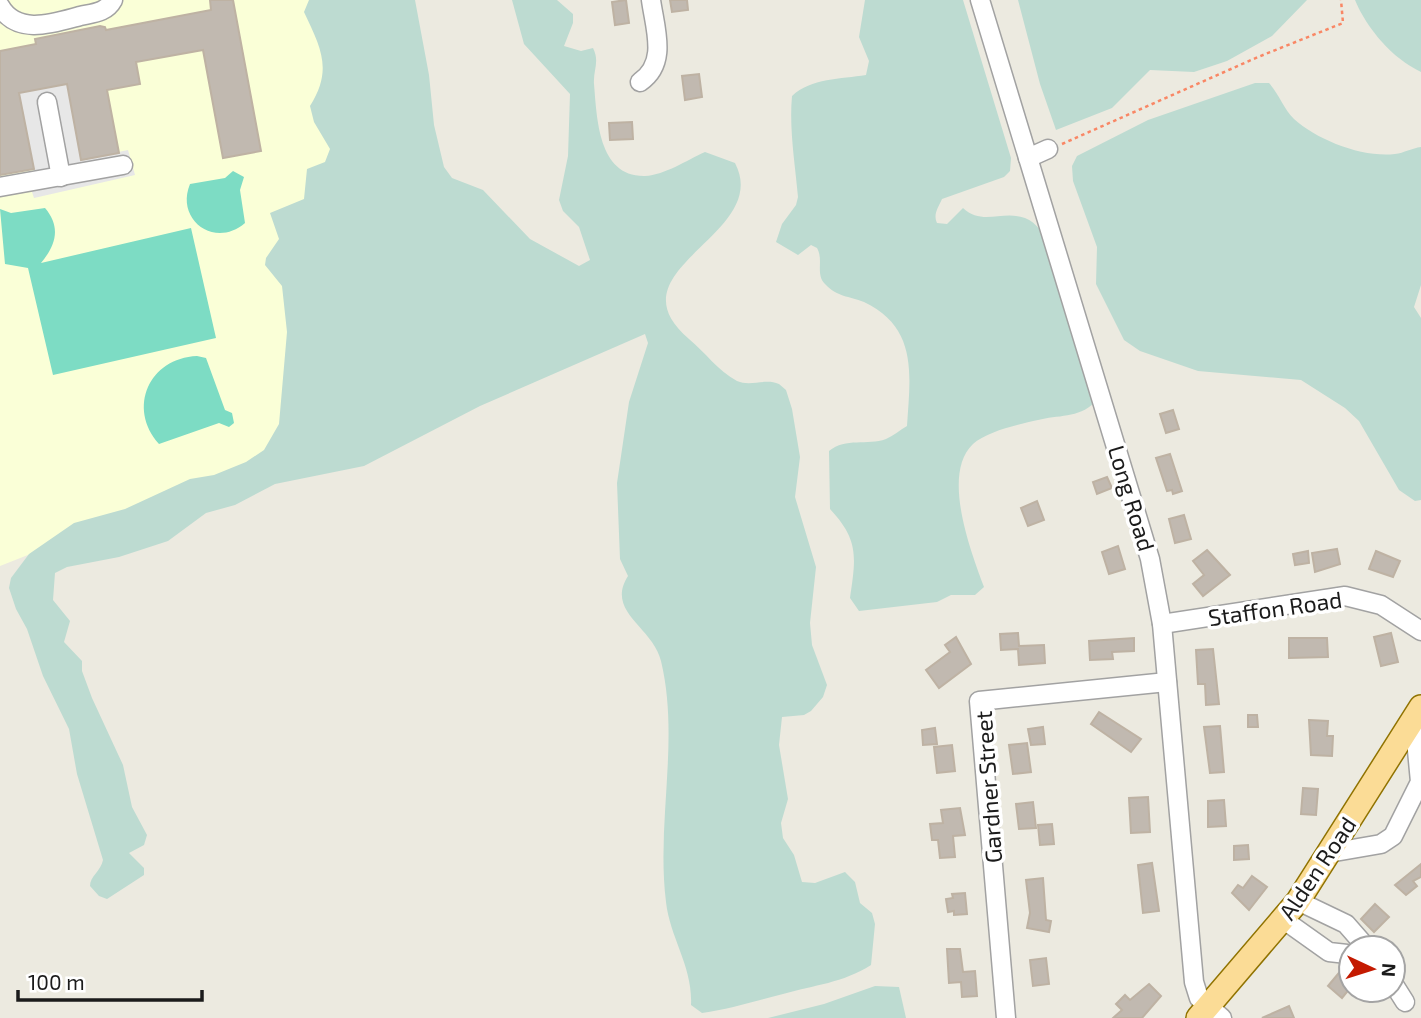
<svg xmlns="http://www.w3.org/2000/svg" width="1421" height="1018" font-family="'Exo 2',sans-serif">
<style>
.education{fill:#faffd7}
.wetland{fill:#bddbd1}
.pitch{fill:#7ddcc4}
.parking{fill:#e7e7e7}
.building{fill:#c1b9b0;stroke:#beb2a3;stroke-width:2}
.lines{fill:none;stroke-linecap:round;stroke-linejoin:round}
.minor-casing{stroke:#a2a2a2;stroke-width:21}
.major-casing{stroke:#907301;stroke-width:26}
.path{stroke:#f98765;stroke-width:2.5;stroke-dasharray:3.5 3.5;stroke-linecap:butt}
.minor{stroke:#fff;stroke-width:18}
.major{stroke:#fbdc96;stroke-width:23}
.labels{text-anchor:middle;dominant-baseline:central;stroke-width:7;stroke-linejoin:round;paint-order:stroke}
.street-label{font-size:23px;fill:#1b1b1b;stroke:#fff}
</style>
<rect width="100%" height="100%" fill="#eceae0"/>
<path class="education" d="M 0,0 L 404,0 L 451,388 L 0,566 Z"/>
<g class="wetland">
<path d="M 309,0 L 415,0 L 429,75 L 434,125 L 444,167 L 452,178 L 483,190 L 530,239 L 579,266 L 590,260 L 579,227 L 563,211 L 559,200 L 568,156 L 570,94 L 524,44 L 512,0 L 557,0 L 573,14 L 573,23 L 564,46 L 581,51 L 593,48 C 600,62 593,70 594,84 C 597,118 598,177 645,176 C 665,175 687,160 705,152 L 735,163 C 773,236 607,269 689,339 C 705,352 718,371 737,381 C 751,387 765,378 779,384 L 786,390 L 792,409 L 800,457 L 795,497 L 816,567 L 810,623 L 812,645 L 827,685 L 823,697 L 811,711 L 804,715 L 782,717 L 779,745 L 788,799 L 781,823 L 783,838 L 794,855 L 802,882 L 815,883 L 845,872 L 855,882 L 860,903 L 872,913 L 875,924 L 871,965 C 843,983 814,985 783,994 C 755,1001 730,1009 702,1013 L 691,1005 C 693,967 670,938 666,902 C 656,822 680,740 661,661 C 653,627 605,612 628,576 L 620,559 L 617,483 L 629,402 L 648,343 L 645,334 L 480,406 L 364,466 L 275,484 L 235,505 L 206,513 L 168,541 L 119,557 L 67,567 L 55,573 L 53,600 L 70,621 L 64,642 L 82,661 L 82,671 L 92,698 L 123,765 L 132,807 L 147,835 L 144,845 L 129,853 L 144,868 L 144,875 L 107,899 L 99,896 L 90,886 C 90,876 101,871 103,860 L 77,774 L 69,729 L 43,676 L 27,629 L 16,609 L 9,588 L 11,578 L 29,554 L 74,523 L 125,509 L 190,479 L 214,475 L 246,462 L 264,450 L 279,424 L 287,332 L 282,286 L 265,265 L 266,258 L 279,239 L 270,213 L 304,199 L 307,169 L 325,162 L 330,149 L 314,122 L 310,106 C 333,70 321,48 304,12 Z"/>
<path d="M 865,0 L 963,0 L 1011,158 L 1010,171 L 1004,177 L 942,199 C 938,208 933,214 937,223 L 947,224 L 963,208 C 982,226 1002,210 1025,218 C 1063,231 1084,364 1094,403 C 1079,418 1057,415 1038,420 C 1020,424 987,431 973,444 C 941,474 971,552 984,587 L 975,595 L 951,595 L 937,602 L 859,611 L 850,598 C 856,557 859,540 830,509 L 829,451 C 846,437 867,446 886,439 C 893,436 900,430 907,426 C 910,377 919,328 864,302 C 849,296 837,297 825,284 C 815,274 824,260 817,248 L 811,245 L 798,255 L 776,242 L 782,224 L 796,205 L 798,197 C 795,163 789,129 792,96 C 811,78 841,79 866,75 L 869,61 L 859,37 Z"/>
<path d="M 1018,0 L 1307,0 L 1272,36 L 1227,61 L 1194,72 L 1150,70 L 1112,108 L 1056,130 L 1040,84 Z"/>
<path d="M 1355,0 L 1421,0 L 1421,72 C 1393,59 1367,29 1355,0 Z"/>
<path d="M 1255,83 L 1269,83 C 1279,94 1284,109 1294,119 C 1317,140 1363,158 1395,154 C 1404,153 1412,148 1421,147 L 1421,285 L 1414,307 L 1421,318 L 1421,500 L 1415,501 L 1399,490 L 1359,421 L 1345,408 L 1301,380 L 1198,371 L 1140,351 L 1124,340 L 1096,284 L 1097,247 L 1073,181 L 1072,166 L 1077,156 L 1148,120 Z"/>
<path d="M 875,986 L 899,987 L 906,1018 L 768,1018 L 824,1004 Z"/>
</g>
<g class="pitch">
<path d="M 233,171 L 244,177 L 240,190 L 245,223 C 215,249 175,220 190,184 L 225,178 Z"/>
<path d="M 45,208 C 62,228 55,246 41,263 L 191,228 L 216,338 L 53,375 L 28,268 L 5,264 L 0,209 L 11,213 Z"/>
<path d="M 197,356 L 206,358 L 225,410 L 232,413 L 234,423 L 229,427 L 219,423 L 159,444 C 127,408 149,358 197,356 Z"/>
</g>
<path class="parking" d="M 67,84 L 81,160 L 128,150 L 135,175 L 34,198 L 29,183 L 34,173 L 19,93 Z"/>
<g class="building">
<path d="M 210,0 L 233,0 L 261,151 L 223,158 L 203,50 L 136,62 L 140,84 L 107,90 L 119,153 L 81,160 L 67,84 L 19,93 L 34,169 L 0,175 L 0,51 L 36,44 L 35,39 L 100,26 L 105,27 L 106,30 L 211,10 Z"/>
<path d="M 626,0 L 629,23 L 615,25 L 612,2 Z"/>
<path d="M 670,0 L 687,0 L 688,10 L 672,12 Z"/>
<path d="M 699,74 L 702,97 L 685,100 L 682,76 Z"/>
<path d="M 632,122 L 633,139 L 610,140 L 609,123 Z"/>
<path d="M 1173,410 L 1179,429 L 1166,433 L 1160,414 Z"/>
<path d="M 1170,454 L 1182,491 L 1173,494 L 1172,490 L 1167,491 L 1156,458 Z"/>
<path d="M 1107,477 L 1112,488 L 1097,494 L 1093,482 Z"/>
<path d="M 1037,501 L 1044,520 L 1028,526 L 1021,508 Z"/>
<path d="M 1184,515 L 1191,539 L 1175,543 L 1169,519 Z"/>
<path d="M 1118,546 L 1125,569 L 1109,574 L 1102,552 Z"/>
<path d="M 1337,549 L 1340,564 L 1315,572 L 1312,553 Z"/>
<path d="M 1207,550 L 1230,575 L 1203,596 L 1193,584 L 1204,575 L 1193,561 Z"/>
<path d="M 1308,551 L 1309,563 L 1295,565 L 1293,554 Z"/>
<path d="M 1376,551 L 1400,561 L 1393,577 L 1369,569 Z"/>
<path d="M 1018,633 L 1019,646 L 1044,645 L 1045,663 L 1019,665 L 1018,649 L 1001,650 L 1000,634 Z"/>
<path d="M 1391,633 L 1398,662 L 1381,666 L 1374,637 Z"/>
<path d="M 956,637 L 971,664 L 939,688 L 926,670 L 950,652 L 945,645 Z"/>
<path d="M 1134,638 L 1134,651 L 1112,652 L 1113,659 L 1090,660 L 1089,641 Z"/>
<path d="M 1289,638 L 1327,638 L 1328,657 L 1289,658 Z"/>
<path d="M 1213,649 L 1219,704 L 1206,705 L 1205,684 L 1198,684 L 1196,650 Z"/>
<path d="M 1099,712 L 1141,739 L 1131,752 L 1091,724 Z"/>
<path d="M 1248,715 L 1257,715 L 1258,727 L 1248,727 Z"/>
<path d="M 1309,720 L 1328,721 L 1327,736 L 1333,736 L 1332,756 L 1311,755 Z"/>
<path d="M 1220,726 L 1224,772 L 1210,773 L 1204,727 Z"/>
<path d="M 1043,727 L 1045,744 L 1031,745 L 1028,729 Z"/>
<path d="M 935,728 L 937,744 L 923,745 L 922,730 Z"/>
<path d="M 1027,743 L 1031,772 L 1013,774 L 1009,745 Z"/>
<path d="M 952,745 L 955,771 L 937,773 L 934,747 Z"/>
<path d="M 1303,788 L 1318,789 L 1316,815 L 1301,814 Z"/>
<path d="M 1148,797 L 1150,832 L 1131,833 L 1129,798 Z"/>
<path d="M 1224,800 L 1226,826 L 1208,827 L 1208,801 Z"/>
<path d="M 1033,802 L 1036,828 L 1019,829 L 1016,804 Z"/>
<path d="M 960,808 L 965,835 L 953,836 L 955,857 L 940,858 L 938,840 L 932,840 L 930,824 L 943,823 L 941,810 Z"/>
<path d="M 1052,824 L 1054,844 L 1040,845 L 1038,825 Z"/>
<path d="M 1248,845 L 1249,859 L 1234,860 L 1234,846 Z"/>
<path d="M 1152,863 L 1159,911 L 1143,913 L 1138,865 Z"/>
<path d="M 1421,864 L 1421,877 L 1413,881 L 1417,886 L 1406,895 L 1395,885 Z"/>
<path d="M 1252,876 L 1267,887 L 1249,910 L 1232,893 L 1238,885 L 1243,888 Z"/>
<path d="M 1043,878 L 1046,920 L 1051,921 L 1049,932 L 1027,928 L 1030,913 L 1026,880 Z"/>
<path d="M 965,893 L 967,914 L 954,915 L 954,911 L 948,912 L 946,899 L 953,898 L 952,894 Z"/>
<path d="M 1375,904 L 1389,917 L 1374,932 L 1361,919 Z"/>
<path d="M 947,949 L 960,949 L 963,972 L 975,971 L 977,996 L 962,997 L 961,982 L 949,983 Z"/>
<path d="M 1046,958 L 1049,984 L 1033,986 L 1030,960 Z"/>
<path d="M 1343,968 L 1351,975 L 1351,987 L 1342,998 L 1328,986 Z"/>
<path d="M 1149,984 L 1161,996 L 1142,1018 L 1113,1018 L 1122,1010 L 1116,1004 L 1125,995 L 1130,1000 Z"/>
<path d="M 1289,1006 L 1294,1018 L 1262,1018 Z"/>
</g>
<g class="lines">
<g class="minor-casing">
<g id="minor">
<path d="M 980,0 L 1150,559 L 1162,624 L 1194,982 L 1199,998 L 1222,1018"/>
<path d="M 0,6 C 17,36 54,23 80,16 C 93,13 106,13 113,0"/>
<path d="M 640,82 C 668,63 655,29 651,0"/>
<path d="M 47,102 L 61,177"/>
<path d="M 1028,158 L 1048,149"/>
<path d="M 0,187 L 123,165"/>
<path d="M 1162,624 L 1345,596 L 1381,605 L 1421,631"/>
<path d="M 1329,853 L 1381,844 L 1393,836 L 1420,782 L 1414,718"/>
<path d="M 1298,901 L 1346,924 L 1367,948"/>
<path d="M 1284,920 L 1329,952 L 1347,954"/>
<path d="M 1393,983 L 1405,1002"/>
<path d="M 1006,1018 L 979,701 L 1167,682"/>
</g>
</g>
<g class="major-casing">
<path id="major" d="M 1198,1018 L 1298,901 L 1421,707"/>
</g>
<path class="path" d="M 1062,144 L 1258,57 L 1343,23 L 1341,0"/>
<use href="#minor" class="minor"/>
<use href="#major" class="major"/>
</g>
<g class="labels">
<g class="street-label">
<text transform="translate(1132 498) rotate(73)">Long Road</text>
<text transform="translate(1275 608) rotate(-8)">Staffon Road</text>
<text transform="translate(988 787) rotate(-94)">Gardner Street</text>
<text transform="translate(1317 868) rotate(-56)">Alden Road</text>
</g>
</g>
<g transform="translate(1372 969) rotate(94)"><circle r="33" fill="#ffffff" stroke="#a4a4a4" stroke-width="2"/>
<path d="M0-5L12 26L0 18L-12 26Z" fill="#c41a01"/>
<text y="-10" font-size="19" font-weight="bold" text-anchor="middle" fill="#1b1b1b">N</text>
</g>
<path d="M18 990v10h184v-10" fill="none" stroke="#1b1b1b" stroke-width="3.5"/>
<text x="28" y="990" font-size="21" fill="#1b1b1b" stroke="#ffffff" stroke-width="5" paint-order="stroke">100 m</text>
</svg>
